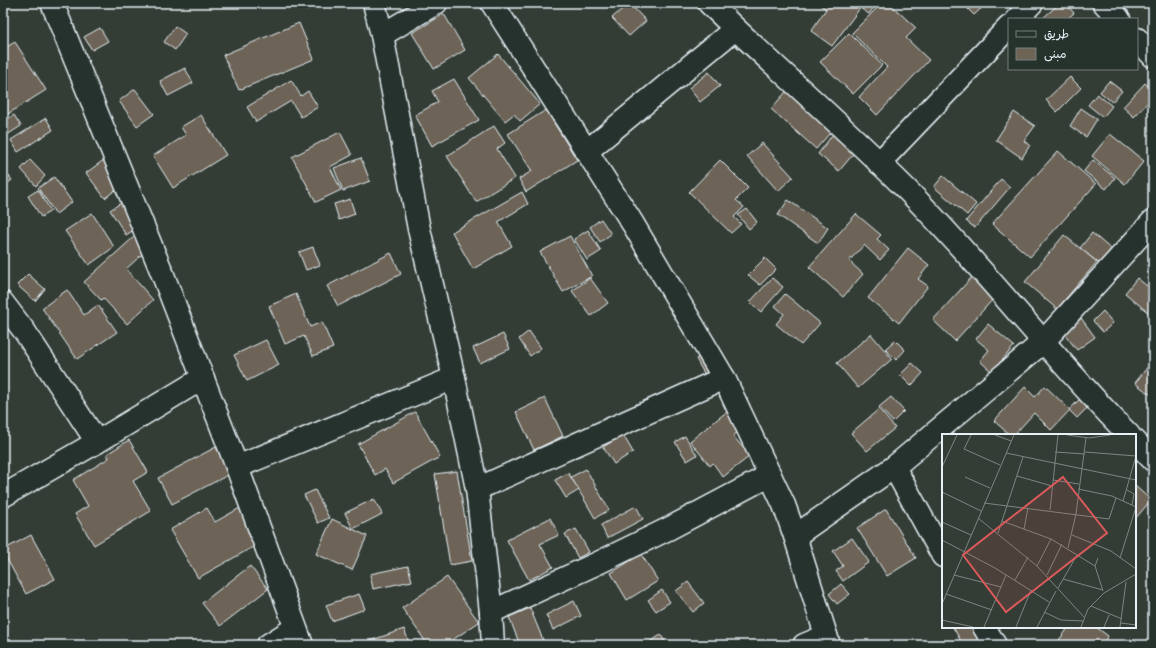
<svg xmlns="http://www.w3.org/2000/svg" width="1156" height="648" font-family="'Playpen Sans','Playpen Sans Arabic',sans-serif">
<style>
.building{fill:#6d6456;stroke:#e8f1f8}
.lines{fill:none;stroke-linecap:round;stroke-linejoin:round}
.minor-casing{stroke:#e8f1f8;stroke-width:25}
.minor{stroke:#26332d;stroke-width:22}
.inset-road{fill:none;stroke:#7c8583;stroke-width:1}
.view{fill:#da5a5c;fill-opacity:0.15;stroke:#da5a5c;stroke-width:2}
.inset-edge{fill:none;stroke:#e8f1f8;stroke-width:2}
</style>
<rect width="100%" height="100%" fill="#343d35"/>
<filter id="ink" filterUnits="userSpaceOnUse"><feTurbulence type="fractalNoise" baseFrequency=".025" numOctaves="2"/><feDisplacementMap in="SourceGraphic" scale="8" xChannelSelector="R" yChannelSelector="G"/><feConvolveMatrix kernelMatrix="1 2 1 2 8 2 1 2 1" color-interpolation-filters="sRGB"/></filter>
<g filter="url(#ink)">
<g class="building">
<path d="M 302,3 L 322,3 L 305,10 Z"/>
<path d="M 629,3 L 646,21 L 629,36 L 612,18 Z"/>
<path d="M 818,3 L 877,3 L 869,14 L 860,8 L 832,46 L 811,31 L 826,9 Z"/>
<path d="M 882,3 L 889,3 L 916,28 L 906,38 L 929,60 L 877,115 L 859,97 L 887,67 L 852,33 Z"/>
<path d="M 962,3 L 987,3 L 974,15 Z"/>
<path d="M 1060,3 L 1065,3 L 1074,13 L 1067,19 L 1044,19 L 1043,18 Z"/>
<path d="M 444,14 L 465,50 L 434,69 L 412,33 Z"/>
<path d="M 299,23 L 314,59 L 239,90 L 223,55 Z"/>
<path d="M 175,26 L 186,34 L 175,50 L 164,42 Z"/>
<path d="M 100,28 L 108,41 L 92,50 L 84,37 Z"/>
<path d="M 849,33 L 882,65 L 853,94 L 820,62 Z"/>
<path d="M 15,42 L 46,90 L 3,117 L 3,49 Z"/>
<path d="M 498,54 L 540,104 L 520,121 L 514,114 L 505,121 L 469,78 Z"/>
<path d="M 185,68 L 193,83 L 168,96 L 160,81 Z"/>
<path d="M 709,72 L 720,86 L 700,102 L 689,88 Z"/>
<path d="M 1070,77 L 1081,88 L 1057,112 L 1046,100 Z"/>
<path d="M 454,79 L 479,120 L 432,146 L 415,115 L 438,102 L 432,91 Z"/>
<path d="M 291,80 L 301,96 L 308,91 L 318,107 L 301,117 L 291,101 L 256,122 L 247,107 Z"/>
<path d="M 1109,81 L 1122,91 L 1112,102 L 1100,92 Z"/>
<path d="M 1145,83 L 1153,91 L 1153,97 L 1134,117 L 1123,107 Z"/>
<path d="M 791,86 L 836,126 L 816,149 L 771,109 Z"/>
<path d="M 135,89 L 154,114 L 137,126 L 119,101 Z"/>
<path d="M 1097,94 L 1112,106 L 1103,117 L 1088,105 Z"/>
<path d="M 1081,108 L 1097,119 L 1086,137 L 1070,126 Z"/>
<path d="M 546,110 L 577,160 L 526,192 L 519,179 L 532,171 L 508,134 Z"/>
<path d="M 1014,112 L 1035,126 L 1024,141 L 1030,145 L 1022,158 L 996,140 Z"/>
<path d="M 14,115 L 21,126 L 7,135 L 3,129 L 3,122 Z"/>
<path d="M 201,115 L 226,155 L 173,188 L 153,156 L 186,135 L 181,127 Z"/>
<path d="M 46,118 L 53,130 L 18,152 L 11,140 Z"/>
<path d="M 494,126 L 505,143 L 497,149 L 515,178 L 476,202 L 447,156 Z"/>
<path d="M 340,132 L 352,155 L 330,167 L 341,190 L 316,202 L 292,157 Z"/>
<path d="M 833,134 L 855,152 L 839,171 L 818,154 Z"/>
<path d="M 1110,134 L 1144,161 L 1125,184 L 1092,156 Z"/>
<path d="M 762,143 L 793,177 L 778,191 L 747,156 Z"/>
<path d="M 1058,151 L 1096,184 L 1030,257 L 992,224 Z"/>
<path d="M 361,158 L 370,181 L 343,191 L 334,168 Z"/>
<path d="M 105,159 L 123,184 L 105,198 L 86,173 Z"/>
<path d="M 30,160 L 45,176 L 36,186 L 21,169 Z"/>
<path d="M 720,160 L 748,188 L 736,200 L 744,207 L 734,217 L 741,224 L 731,233 L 689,192 Z"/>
<path d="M 1093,160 L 1115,178 L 1106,189 L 1084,171 Z"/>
<path d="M 3,169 L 12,180 L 3,187 Z"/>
<path d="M 943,176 L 976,204 L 967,215 L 934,187 Z"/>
<path d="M 54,177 L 72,202 L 56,214 L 38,188 Z"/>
<path d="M 1001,179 L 1010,187 L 975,228 L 966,221 Z"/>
<path d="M 38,190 L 51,211 L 41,217 L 28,196 Z"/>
<path d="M 522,192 L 528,204 L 498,222 L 512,246 L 473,269 L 452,232 Z"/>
<path d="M 350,199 L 355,214 L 339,220 L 334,204 Z"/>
<path d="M 788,200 L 828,228 L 818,243 L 778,215 Z"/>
<path d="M 124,201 L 140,226 L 126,235 L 110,210 Z"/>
<path d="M 747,209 L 757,222 L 749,229 L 738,215 Z"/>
<path d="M 92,213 L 114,247 L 89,265 L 65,231 Z"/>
<path d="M 856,214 L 881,235 L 877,239 L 889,250 L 880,260 L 864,245 L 849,261 L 863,274 L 843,297 L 809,267 Z"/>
<path d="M 601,219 L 611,234 L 600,242 L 590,227 Z"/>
<path d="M 588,230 L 601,251 L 587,260 L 574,239 Z"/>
<path d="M 1092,233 L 1113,251 L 1101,265 L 1080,248 Z"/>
<path d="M 1064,235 L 1097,262 L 1057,309 L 1025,282 Z"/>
<path d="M 135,236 L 148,249 L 126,269 L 153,300 L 127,324 L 103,298 L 101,300 L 84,282 Z"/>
<path d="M 570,236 L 592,276 L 563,292 L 540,252 Z"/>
<path d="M 313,247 L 320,265 L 306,270 L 299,252 Z"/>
<path d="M 908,248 L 929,265 L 918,279 L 928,286 L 899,323 L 868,298 Z"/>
<path d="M 391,253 L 401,274 L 338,306 L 327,286 Z"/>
<path d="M 765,258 L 776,269 L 760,285 L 748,275 Z"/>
<path d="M 28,274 L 45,289 L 35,301 L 17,285 Z"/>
<path d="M 972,277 L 994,298 L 955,341 L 933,320 Z"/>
<path d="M 590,278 L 608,303 L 591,316 L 572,291 Z"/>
<path d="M 772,278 L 783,287 L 761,312 L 750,302 Z"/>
<path d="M 1137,278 L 1147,286 L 1153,279 L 1153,312 L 1151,315 L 1125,293 Z"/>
<path d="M 67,290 L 84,315 L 98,305 L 117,332 L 77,359 L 42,308 Z"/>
<path d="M 296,294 L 310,327 L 322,322 L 333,348 L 313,356 L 304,336 L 285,344 L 269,306 Z"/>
<path d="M 785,294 L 820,323 L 801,345 L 776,324 L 784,314 L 775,306 Z"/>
<path d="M 1103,311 L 1113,323 L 1103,332 L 1093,321 Z"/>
<path d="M 1081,318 L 1095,337 L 1077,350 L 1063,332 Z"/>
<path d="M 988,324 L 1014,346 L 992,372 L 980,361 L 989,350 L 976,339 Z"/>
<path d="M 529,331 L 541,348 L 530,356 L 519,339 Z"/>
<path d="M 503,334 L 510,349 L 480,363 L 473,348 Z"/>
<path d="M 871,334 L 892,359 L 858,388 L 837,363 Z"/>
<path d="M 266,340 L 279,365 L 247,381 L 234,355 Z"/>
<path d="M 895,340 L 905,350 L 896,360 L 885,349 Z"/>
<path d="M 707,352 L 718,370 L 706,377 L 696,359 Z"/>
<path d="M 1153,360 L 1153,393 L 1151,395 L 1135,383 Z"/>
<path d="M 912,363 L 923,373 L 911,386 L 900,375 Z"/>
<path d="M 1045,386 L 1070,410 L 1051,430 L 1034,413 L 1014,435 L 1010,435 L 994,421 L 1025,387 L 1035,397 Z"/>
<path d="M 891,397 L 904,411 L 893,422 L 879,407 Z"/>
<path d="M 545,398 L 563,436 L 534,450 L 516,412 Z"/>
<path d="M 1081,398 L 1089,406 L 1077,418 L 1069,410 Z"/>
<path d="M 734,406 L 748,424 L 733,436 L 750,456 L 723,477 L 713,463 L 710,466 L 690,441 Z"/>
<path d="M 879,409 L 895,428 L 867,451 L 851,433 Z"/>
<path d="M 415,412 L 440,457 L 393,483 L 385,469 L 375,475 L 358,444 Z"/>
<path d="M 623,435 L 633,452 L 614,464 L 603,447 Z"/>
<path d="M 685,436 L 697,455 L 687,461 L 675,442 Z"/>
<path d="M 129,440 L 148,472 L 133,481 L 151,511 L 94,545 L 75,514 L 88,506 L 73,480 L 109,458 L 107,454 Z"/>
<path d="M 216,447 L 230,474 L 172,504 L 158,478 Z"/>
<path d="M 586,469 L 609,510 L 595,518 L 571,477 Z"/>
<path d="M 457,471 L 472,561 L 450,565 L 435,474 Z"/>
<path d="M 568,473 L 579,490 L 566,498 L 555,480 Z"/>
<path d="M 1135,486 L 1151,500 L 1135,519 Z"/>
<path d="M 315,490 L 329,518 L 318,523 L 304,495 Z"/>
<path d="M 374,499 L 382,514 L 353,529 L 345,513 Z"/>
<path d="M 636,506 L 643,519 L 607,538 L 601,525 Z"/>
<path d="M 207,508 L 215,522 L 240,508 L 260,543 L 198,578 L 170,530 Z"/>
<path d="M 886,509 L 916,558 L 887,576 L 857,528 Z"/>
<path d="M 550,518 L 559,535 L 540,544 L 553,567 L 529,580 L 507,540 Z"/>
<path d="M 332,519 L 367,536 L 352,570 L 316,554 Z"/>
<path d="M 576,529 L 589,552 L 578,558 L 565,534 Z"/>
<path d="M 31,535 L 55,579 L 26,594 L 3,552 L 3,550 Z"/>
<path d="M 852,538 L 869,562 L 843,581 L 836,571 L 843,566 L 833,551 Z"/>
<path d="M 641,554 L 658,581 L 627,600 L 611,573 Z"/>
<path d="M 250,566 L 268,589 L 220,626 L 202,603 Z"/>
<path d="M 408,566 L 412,581 L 373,589 L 370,574 Z"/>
<path d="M 447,577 L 479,622 L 445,645 L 428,645 L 402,608 Z"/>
<path d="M 688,582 L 704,603 L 693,612 L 676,591 Z"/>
<path d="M 841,584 L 850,594 L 837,604 L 829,594 Z"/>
<path d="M 662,590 L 670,602 L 656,611 L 648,600 Z"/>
<path d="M 359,594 L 365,609 L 332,621 L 326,605 Z"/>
<path d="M 574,601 L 581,616 L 553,630 L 546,615 Z"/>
<path d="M 530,608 L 543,640 L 532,645 L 520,645 L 509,617 Z"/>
<path d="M 953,627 L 976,627 L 982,638 L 971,645 L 963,645 Z"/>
<path d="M 1069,627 L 1096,627 L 1108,636 L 1102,645 L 1057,645 L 1056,644 Z"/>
<path d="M 404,629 L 410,645 L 358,645 Z"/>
<path d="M 661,635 L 667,645 L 644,645 Z"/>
</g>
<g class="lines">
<g class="minor-casing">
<g id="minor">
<path d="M 52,3 L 163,275 L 237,467 L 302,645"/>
<path d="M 374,3 L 382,35 L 419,229 L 454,378 L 477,489 L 491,612 L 493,645"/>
<path d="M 492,3 L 633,224 L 724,378 L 784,505 L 795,536 L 829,645"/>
<path d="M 709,3 C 777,70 851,132 918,201 C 991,277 1055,360 1129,435"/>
<path d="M 1104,3 L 1119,19"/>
<path d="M 1017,19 L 1032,3"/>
<path d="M 382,35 L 436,3"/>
<path d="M 1137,39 L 1153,56"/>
<path d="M 587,151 L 735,29"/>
<path d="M 879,163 L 1009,27"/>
<path d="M 3,303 L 25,332 L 97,442"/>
<path d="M 1135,441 L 1153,460"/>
<path d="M 237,467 L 454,378"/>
<path d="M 894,467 L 943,556"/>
<path d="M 477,489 L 724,378"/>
<path d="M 3,496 L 97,442 L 203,378"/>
<path d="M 795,536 L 894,467 L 1043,342 L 1153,221"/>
<path d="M 491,612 L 600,562 L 670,528 L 770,475"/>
<path d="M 984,627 L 995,645"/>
<path d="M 268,645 L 295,628"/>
<path d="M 804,645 L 826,636"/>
</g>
</g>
<use href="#minor" class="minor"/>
</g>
</g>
<g transform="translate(942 434)">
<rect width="194" height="194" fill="#343d35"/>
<path class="inset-road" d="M 29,1 L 22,15 L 58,31M 53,1 L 69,7M 125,1 L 147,4 L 168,1M 113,18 L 143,20M 143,18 L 194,22M 64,19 L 194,46M 0,33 L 15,1M 75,42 L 110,52M 23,43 L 48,54M 111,46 L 137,50M 136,55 L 170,62 L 194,73M 185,56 L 192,60 L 190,71M 0,58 L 39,77M 181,67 L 194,22M 42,69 L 167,85 L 174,64M 108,76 L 116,1M 36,84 L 95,132 L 142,183M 60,87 L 109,105 L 153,132M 0,88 L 29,101M 82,95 L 86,74M 56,99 L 81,23M 130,101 L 169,117 L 194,135M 0,106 L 53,134 L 107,168M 126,114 L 134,80 L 144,4M 156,124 L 153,132 L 161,157M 178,124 L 194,73M 95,132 L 109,105M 12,141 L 59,153M 105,141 L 120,110M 121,145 L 161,156M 73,146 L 86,123M 116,154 L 135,121M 4,160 L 50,176M 0,170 L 72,1M 149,172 L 180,185M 102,178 L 119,186 L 141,187M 0,186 L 31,193M 179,189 L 194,191M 42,193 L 64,141M 74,193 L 89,156M 95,193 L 114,157M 139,193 L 146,175 L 162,159 L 194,140M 162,193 L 167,181M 178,193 L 184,148"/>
<path class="view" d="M 121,43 L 165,99 L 64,178 L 21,121 Z"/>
<rect width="194" height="194" class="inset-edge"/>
</g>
<rect width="1156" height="648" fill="none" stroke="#26332d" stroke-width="16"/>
<rect x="8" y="8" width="1140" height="632" fill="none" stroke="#e8f1f8" stroke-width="1.5" filter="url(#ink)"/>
<rect x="1008" y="18" width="130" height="52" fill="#26332d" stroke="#747f7e"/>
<rect x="1016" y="31" width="20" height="6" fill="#26332d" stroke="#747f7e"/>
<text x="1044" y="38" font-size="12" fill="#e8f1f8">طريق</text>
<rect x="1016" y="48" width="20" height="12" fill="#6d6456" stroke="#747f7e"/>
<text x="1044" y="58" font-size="12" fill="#e8f1f8">مبنى</text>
</svg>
